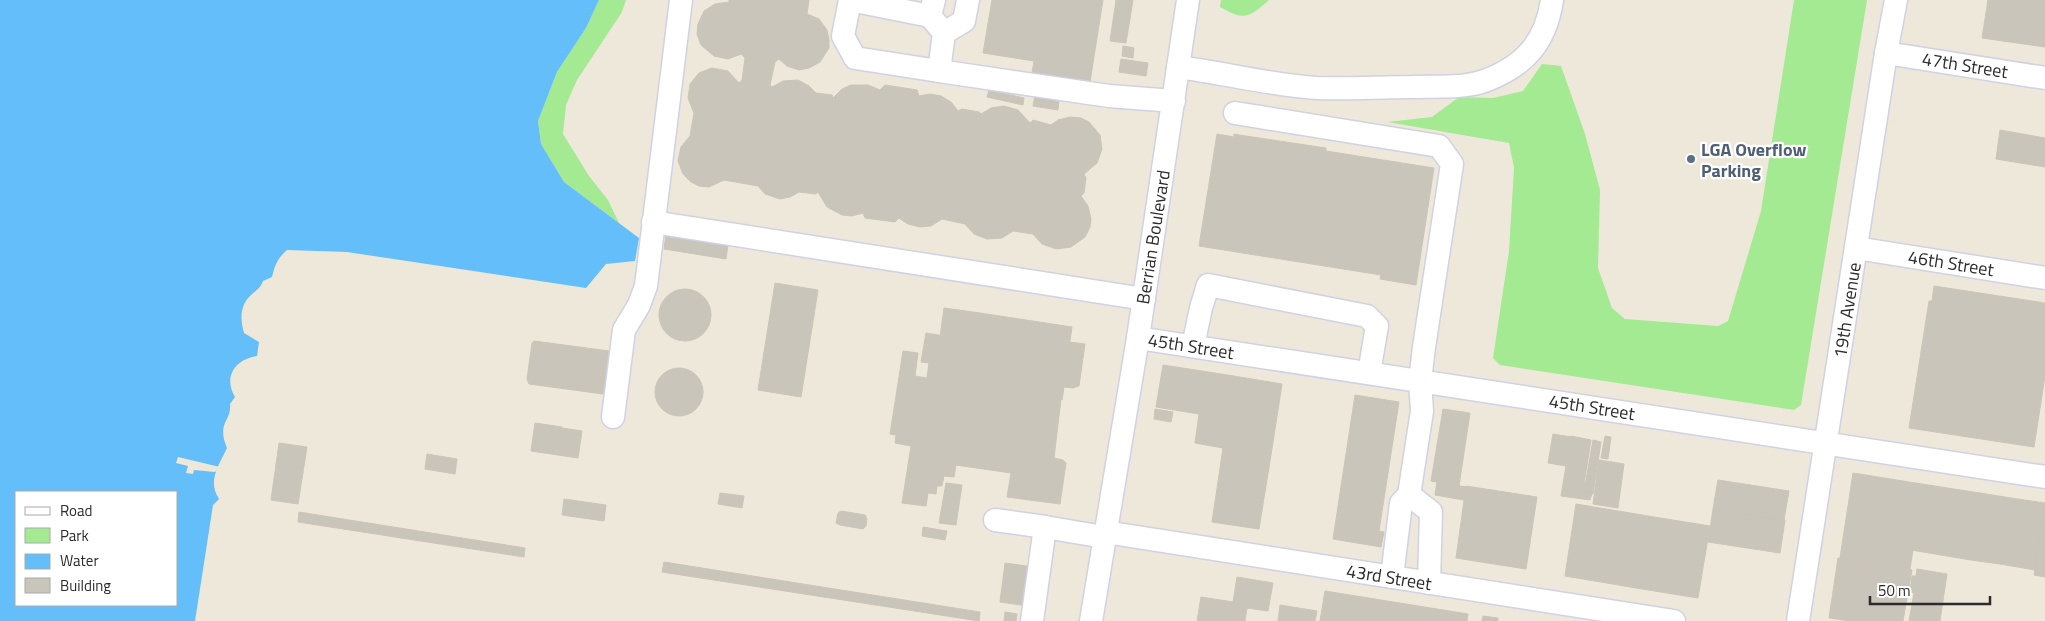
<svg xmlns="http://www.w3.org/2000/svg" width="2045" height="621" font-family="'Titillium Web',sans-serif">
<style>
.green{fill:#a4ea92}
.water{fill:#64befa;fill-rule:evenodd}
.pier{fill:#eee8db}
.building{fill:#c9c5bb;stroke:#cac5b5}
.lines{fill:none;stroke-linecap:round;stroke-linejoin:round}
.minor-casing{stroke:#d0d1e5;stroke-width:25}
.minor{stroke:#fff;stroke-width:22}
.service-dot{fill:#5c6f8a;stroke:#fff;stroke-width:2}
.labels{text-anchor:middle;dominant-baseline:central;stroke-width:4.5;stroke-linejoin:round;paint-order:stroke}
.street-label{font-size:18px;fill:#2b2b2b;stroke:#fff}
.service-label{font-size:18px;font-weight:bold;fill:#4e5e75;stroke:#fff;text-anchor:start}
</style>
<rect width="100%" height="100%" fill="#eee8db"/>
<g class="green">
<path d="M 599,0 L 626,0 L 622,12 L 577,80 L 566,105 L 563,134 L 589,176 L 608,200 L 619,223 L 564,182 L 541,144 L 538,121 L 557,72 L 586,28 Z"/>
<path d="M 1221,0 L 1269,0 C 1249,18 1244,21 1220,7 Z"/>
<path d="M 1794,0 L 1867,0 L 1801,405 L 1794,410 L 1500,365 L 1493,358 L 1509,251 L 1514,168 L 1509,143 L 1387,122 L 1432,117 L 1459,97 L 1493,98 L 1523,91 L 1542,64 L 1561,66 L 1585,134 L 1600,190 L 1598,268 L 1612,308 L 1625,319 L 1718,326 L 1728,321 L 1761,211 Z"/>
</g>
<path class="water" d="M 0,0 L 599,0 L 586,28 L 557,72 L 538,121 L 541,144 L 564,182 L 639,238 L 635,261 L 606,264 L 586,288 L 347,252 L 287,250 C 277,259 275,265 272,277 L 263,281 C 260,289 256,290 250,296 C 240,306 240,319 244,333 L 259,342 L 257,356 C 235,359 223,377 235,397 L 230,404 C 232,421 216,422 227,448 C 219,465 207,481 219,499 L 213,505 L 195,621 L 0,621 ZM 16,492 L 176,492 L 176,605 L 16,605 Z"/>
<path class="pier" d="M 178,457 L 220,467 L 215,472 L 194,470 L 193,474 L 186,473 L 188,466 L 176,463 Z"/>
<g class="building">
<path d="M 729,0 L 809,0 L 807,14 L 819,19 L 827,30 L 829,40 L 829,48 L 820,62 L 809,68 L 799,70 L 787,66 L 779,59 L 775,62 L 770,85 L 772,87 L 783,81 L 798,80 L 809,86 L 816,93 L 832,95 L 833,98 L 842,89 L 851,85 L 868,85 L 880,90 L 885,85 L 917,90 L 919,96 L 930,94 L 941,96 L 951,102 L 958,111 L 962,109 L 979,112 L 981,114 L 991,108 L 1004,106 L 1018,110 L 1030,123 L 1033,120 L 1051,125 L 1058,120 L 1070,117 L 1081,118 L 1089,122 L 1100,135 L 1102,149 L 1097,163 L 1084,174 L 1086,178 L 1084,193 L 1081,196 L 1088,206 L 1091,219 L 1090,227 L 1085,237 L 1071,247 L 1056,249 L 1042,244 L 1033,234 L 1013,231 L 1002,238 L 987,239 L 974,234 L 965,224 L 942,219 L 931,226 L 920,227 L 908,224 L 899,218 L 895,222 L 865,218 L 863,213 L 852,216 L 842,215 L 827,207 L 818,192 L 816,194 L 799,192 L 790,197 L 780,199 L 765,194 L 758,186 L 724,180 L 709,187 L 699,186 L 691,182 L 683,174 L 678,161 L 681,147 L 690,136 L 694,113 L 688,98 L 690,84 L 699,73 L 712,68 L 728,71 L 739,83 L 742,80 L 745,58 L 741,54 L 728,59 L 714,56 L 701,45 L 697,34 L 698,24 L 704,11 L 715,4 L 729,2 Z"/>
<path d="M 992,0 L 1103,0 L 1090,82 L 1032,73 L 1034,61 L 983,53 Z"/>
<path d="M 1116,0 L 1133,0 L 1126,43 L 1110,41 Z"/>
<path d="M 1988,0 L 2045,0 L 2045,47 L 1982,38 Z"/>
<path d="M 1123,46 L 1134,48 L 1133,58 L 1122,56 Z"/>
<path d="M 1121,59 L 1148,63 L 1146,76 L 1119,72 Z"/>
<path d="M 989,90 L 1024,98 L 1023,105 L 987,97 Z"/>
<path d="M 1035,95 L 1059,99 L 1058,110 L 1033,106 Z"/>
<path d="M 2000,130 L 2045,138 L 2045,167 L 1996,159 Z"/>
<path d="M 1217,134 L 1234,137 L 1234,134 L 1239,135 L 1326,148 L 1326,151 L 1434,168 L 1416,285 L 1380,279 L 1381,275 L 1199,246 Z"/>
<path d="M 666,235 L 728,245 L 726,259 L 664,249 Z"/>
<path d="M 775,283 L 818,290 L 801,397 L 758,390 Z"/>
<path d="M 1934,286 L 2045,303 L 2045,376 L 2034,447 L 1909,428 L 1929,301 L 1932,301 Z"/>
<circle cx="685" cy="315" r="26"/>
<path d="M 944,308 L 980,313 L 974,354 L 1066,367 L 1069,342 L 1085,344 L 1079,386 L 1073,388 L 1064,387 L 1062,400 L 1061,399 L 1054,458 L 1063,460 L 1066,463 L 1060,504 L 1007,497 L 1011,473 L 956,465 L 954,477 L 944,476 L 942,486 L 937,486 L 936,494 L 928,493 L 926,506 L 902,503 L 911,446 L 895,443 L 896,435 L 890,434 L 903,351 L 918,353 L 915,376 L 927,378 L 929,363 L 921,362 L 926,333 L 939,335 L 940,337 Z"/>
<path d="M 980,313 L 1072,327 L 1066,367 L 974,354 Z"/>
<path d="M 534,341 L 609,351 L 603,394 L 529,384 L 527,379 L 532,343 Z"/>
<path d="M 1163,365 L 1234,376 L 1223,448 L 1195,443 L 1199,414 L 1156,407 Z"/>
<circle cx="679" cy="392" r="24"/>
<path d="M 1234,376 L 1282,384 L 1271,455 L 1223,448 Z"/>
<path d="M 1355,395 L 1399,402 L 1379,531 L 1384,532 L 1381,547 L 1333,539 Z"/>
<path d="M 1155,409 L 1173,412 L 1171,422 L 1154,419 Z"/>
<path d="M 1443,409 L 1470,413 L 1459,486 L 1431,481 Z"/>
<path d="M 535,423 L 562,427 L 558,455 L 531,451 Z"/>
<path d="M 562,428 L 582,431 L 578,458 L 558,455 Z"/>
<path d="M 1553,434 L 1571,437 L 1566,466 L 1548,463 Z"/>
<path d="M 1571,436 L 1591,440 L 1584,484 L 1586,484 L 1584,492 L 1592,493 L 1590,500 L 1561,496 Z"/>
<path d="M 1605,436 L 1611,437 L 1608,459 L 1601,458 Z"/>
<path d="M 1593,440 L 1601,442 L 1593,494 L 1584,492 Z"/>
<path d="M 279,443 L 307,447 L 298,504 L 271,500 Z"/>
<path d="M 1223,448 L 1271,455 L 1259,529 L 1212,522 Z"/>
<path d="M 427,454 L 457,459 L 455,474 L 425,469 Z"/>
<path d="M 1599,460 L 1624,464 L 1618,508 L 1593,504 Z"/>
<path d="M 1853,473 L 1928,485 L 1917,551 L 1913,550 L 1910,569 L 1840,558 Z"/>
<path d="M 1718,480 L 1789,491 L 1784,520 L 1713,509 Z"/>
<path d="M 1437,482 L 1466,487 L 1464,500 L 1435,495 Z"/>
<path d="M 946,483 L 962,485 L 956,525 L 939,523 Z"/>
<path d="M 1928,485 L 1980,493 L 1978,504 L 1982,505 L 1971,560 L 1917,551 Z"/>
<path d="M 1466,486 L 1537,497 L 1526,569 L 1456,558 Z"/>
<path d="M 720,493 L 744,496 L 742,508 L 718,504 Z"/>
<path d="M 1980,493 L 2011,498 L 2000,564 L 1971,560 L 1982,505 L 1978,504 Z"/>
<path d="M 2011,498 L 2045,503 L 2035,570 L 2000,564 Z"/>
<path d="M 564,499 L 606,505 L 604,521 L 562,515 Z"/>
<path d="M 2045,503 L 2045,577 L 2034,575 Z"/>
<path d="M 1576,504 L 1612,510 L 1601,582 L 1565,576 Z"/>
<path d="M 1713,509 L 1785,520 L 1780,553 L 1708,542 Z"/>
<path d="M 1612,510 L 1648,516 L 1636,588 L 1601,582 Z"/>
<path d="M 841,511 L 865,515 L 867,519 L 866,526 L 863,529 L 840,525 L 836,523 L 838,513 Z"/>
<path d="M 299,512 L 525,548 L 524,557 L 298,522 Z"/>
<path d="M 1648,516 L 1679,521 L 1667,593 L 1636,588 Z"/>
<path d="M 1679,521 L 1710,526 L 1698,598 L 1667,593 Z"/>
<path d="M 923,527 L 947,531 L 945,540 L 922,536 Z"/>
<path d="M 1838,558 L 1912,570 L 1903,621 L 1850,621 L 1829,618 Z"/>
<path d="M 664,562 L 980,612 L 979,621 L 662,572 Z"/>
<path d="M 1005,563 L 1034,567 L 1028,606 L 1000,602 Z"/>
<path d="M 1917,569 L 1947,574 L 1940,621 L 1909,621 L 1914,593 L 1910,592 L 1912,576 L 1916,576 Z"/>
<path d="M 1237,577 L 1273,583 L 1268,611 L 1247,608 L 1245,621 L 1230,621 Z"/>
<path d="M 1325,591 L 1468,614 L 1467,621 L 1320,621 Z"/>
<path d="M 1201,597 L 1233,602 L 1230,621 L 1197,621 Z"/>
<path d="M 1280,605 L 1317,611 L 1315,621 L 1278,621 Z"/>
<path d="M 1005,612 L 1017,614 L 1016,621 L 1004,621 Z"/>
<path d="M 1483,616 L 1498,618 L 1498,621 L 1482,621 Z"/>
</g>
<g class="lines">
<g class="minor-casing">
<g id="minor">
<path d="M 850,0 L 843,36 L 855,58 L 939,71"/>
<path d="M 850,0 L 930,16"/>
<path d="M 934,0 L 930,16 L 944,33 L 939,71 L 1109,96 L 1174,101"/>
<path d="M 944,33 L 964,21 L 968,0"/>
<path d="M 1886,53 L 2045,78"/>
<path d="M 1178,67 C 1224,73 1271,85 1317,88 C 1348,89 1380,87 1412,87 C 1436,86 1464,89 1487,80 C 1526,65 1546,41 1552,0"/>
<path d="M 1235,113 L 1439,146 L 1452,164 L 1424,347 L 1420,381 L 1422,411 L 1409,495 L 1401,503 L 1392,577"/>
<path d="M 653,222 L 1144,299"/>
<path d="M 1856,248 L 2045,278"/>
<path d="M 1138,338 L 2045,477"/>
<path d="M 1193,346 L 1201,308 L 1208,285 L 1367,316 L 1377,326 L 1369,373"/>
<path d="M 613,417 L 624,330 L 639,305 L 646,286 L 681,0"/>
<path d="M 1409,495 L 1431,512 L 1429,583"/>
<path d="M 995,520 L 1045,527"/>
<path d="M 1105,532 L 1674,621"/>
<path d="M 1032,621 L 1045,527 L 1104,537"/>
<path d="M 1091,621 L 1138,338 L 1188,0"/>
<path d="M 1798,621 L 1886,53 L 1896,0"/>
</g>
</g>
<use href="#minor" class="minor"/>
</g>
<circle class="service-dot" cx="1691" cy="159" r="5"/>
<g class="labels">
<g class="street-label">
<text transform="translate(1965 65) rotate(9)">47th Street</text>
<text transform="translate(1153 237) rotate(-81)">Berrian Boulevard</text>
<text transform="translate(1951 263) rotate(9)">46th Street</text>
<text transform="translate(1847 310) rotate(-81)">19th Avenue</text>
<text transform="translate(1191 346) rotate(9)">45th Street</text>
<text transform="translate(1592 407) rotate(9)">45th Street</text>
<text transform="translate(1389 577) rotate(9)">43rd Street</text>
</g>
<g class="service-label">
<text x="1701" y="149">LGA Overflow<tspan x="1701" dy="21">Parking</tspan></text>
</g>
</g>
<rect x="15" y="491" width="162" height="115" fill="#ffffff" stroke="#aaaaaa"/>
<rect x="25" y="507" width="25" height="8" fill="#ffffff" stroke="#aaaaaa"/>
<text x="60" y="516" font-size="15" fill="#2b2b2b">Road</text>
<rect x="25" y="528" width="25" height="15" fill="#a4ea92" stroke="#aaaaaa"/>
<text x="60" y="541" font-size="15" fill="#2b2b2b">Park</text>
<rect x="25" y="554" width="25" height="15" fill="#64befa" stroke="#aaaaaa"/>
<text x="60" y="566" font-size="15" fill="#2b2b2b">Water</text>
<rect x="25" y="578" width="25" height="15" fill="#c9c5bb" stroke="#aaaaaa"/>
<text x="60" y="591" font-size="15" fill="#2b2b2b">Building</text>
<path d="M1870 596v8h120v-8" fill="none" stroke="#2b2b2b" stroke-width="2.5"/>
<text x="1878" y="596" font-size="15" fill="#2b2b2b" stroke="#ffffff" stroke-width="4" paint-order="stroke">50 m</text>
</svg>
